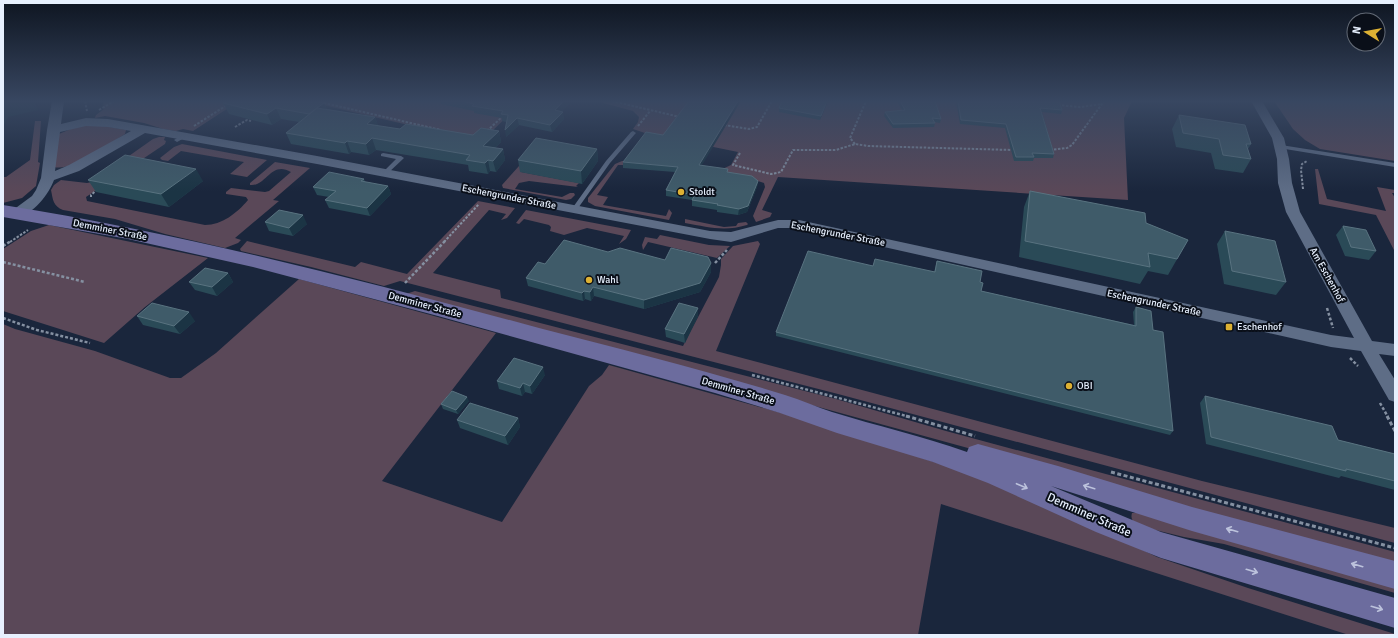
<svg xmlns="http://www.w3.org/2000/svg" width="1398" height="638" font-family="Signika,sans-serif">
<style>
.green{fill:#5a4858}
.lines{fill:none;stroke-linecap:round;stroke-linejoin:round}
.path-far2{stroke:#8590a1;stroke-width:2;stroke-dasharray:2.5 1.5;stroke-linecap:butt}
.path-far1{stroke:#8590a1;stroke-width:2.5;stroke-dasharray:3 2;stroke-linecap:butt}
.path{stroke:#8590a1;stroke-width:3;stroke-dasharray:4 2.5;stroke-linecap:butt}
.lane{fill:#5e6d86;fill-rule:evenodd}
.street{fill:#5e6d86;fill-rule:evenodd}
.secondary{fill:#6c6c9e;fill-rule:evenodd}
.wall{fill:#2a4a57}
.shaded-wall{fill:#1b3444}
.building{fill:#3f5b69;stroke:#597380}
.oneway{stroke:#bcc2dc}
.poi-dot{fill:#ddb133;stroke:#0a0f19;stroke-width:1.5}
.labels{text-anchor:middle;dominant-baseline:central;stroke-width:4;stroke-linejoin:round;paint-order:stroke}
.poi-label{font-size:10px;fill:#e7f0fe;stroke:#0a0f19;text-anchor:start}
.street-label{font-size:10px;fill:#e7f0fe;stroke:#0a0f19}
.near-street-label{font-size:12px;fill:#e7f0fe;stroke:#0a0f19}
</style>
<rect width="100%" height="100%" fill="#1a263c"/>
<g class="green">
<path d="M 103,101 L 239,101 L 193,131 L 183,129 L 176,131 L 163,129 L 144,123 L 105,116 L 95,118 L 96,115 L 104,109 Z"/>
<path d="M 306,101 L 523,101 L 487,136 L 485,143 Z"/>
<path d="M 596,101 L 1132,101 L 1124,118 L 1128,200 L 778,177 L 762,210 L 772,213 L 770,217 L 756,222 L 753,216 L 765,187 L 764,183 L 758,181 L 714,173 L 622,165 L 618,165 L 597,195 L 608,197 L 603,205 L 666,216 L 669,209 L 672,213 L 669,220 L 595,206 L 588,202 L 588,198 L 615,164 L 622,161 L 628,161 L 626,163 L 718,171 L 731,165 L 738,152 L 645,133 L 633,129 L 638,122 L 639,117 L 633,111 Z"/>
<path d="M 1274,101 L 1395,101 L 1395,161 L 1320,149 L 1305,140 L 1293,129 Z"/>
<path d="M 35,121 L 41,121 L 38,162 L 40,163 L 36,186 L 22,198 L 3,203 L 3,177 L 6,177 L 30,160 Z"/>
<path d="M 80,125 L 104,126 L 126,130 L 125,134 C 109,144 72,172 54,167 L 59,134 Z"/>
<path d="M 159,137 L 165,137 L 164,140 L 166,141 L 165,144 L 89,195 L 86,197 L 87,201 L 205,225 C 222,225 237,213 248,200 L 246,197 L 226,194 L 226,192 L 231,188 L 265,192 L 269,191 L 291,172 C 271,160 266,187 250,185 L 250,183 L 275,162 L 310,168 L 273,200 L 279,201 L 235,238 L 241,240 L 238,243 L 225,248 L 165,234 L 115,219 L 63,210 C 53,206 53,200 51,190 L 54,185 L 61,180 L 87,183 L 92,182 L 153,139 Z"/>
<path d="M 182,144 L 267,160 L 247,177 L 230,174 L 244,162 L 181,151 L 168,161 L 162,160 L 160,158 L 174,147 Z"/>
<path d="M 527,157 L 521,172 L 579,183 L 576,186 L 578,187 L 529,181 L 519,183 L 515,189 L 562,197 L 570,193 L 574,193 L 575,195 L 571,199 L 566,200 L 503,188 L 502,185 Z"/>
<path d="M 1315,169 L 1318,169 L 1327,199 L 1386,211 L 1377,187 L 1395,190 L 1395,193 L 1392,193 L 1395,198 L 1395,252 L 1376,215 L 1319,204 Z"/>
<path d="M 478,201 L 515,208 L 507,218 L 501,220 L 506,214 L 489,210 L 433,273 L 500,290 L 501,298 L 683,346 L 719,277 L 721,265 L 721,259 L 733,246 L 758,241 L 760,244 L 716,351 L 1202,481 L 1395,528 L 1395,543 L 838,394 L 400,281 L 384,286 L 311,267 L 241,251 L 240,249 L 247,241 L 355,267 L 361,262 L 407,274 Z"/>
<path d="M 526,210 L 631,230 L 626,239 L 619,244 L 624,236 L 587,228 L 564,235 L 550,231 L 551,227 L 549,225 L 524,219 L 519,224 L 516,223 Z"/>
<path d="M 685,219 L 724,227 L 736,226 L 738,223 L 746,222 L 748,224 L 747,225 C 724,232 708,227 685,223 Z"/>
<path d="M 49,225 L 208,258 L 145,307 L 104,343 L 3,311 L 3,249 L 31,231 Z"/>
<path d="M 660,235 L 709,245 L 730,246 L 717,258 L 648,242 L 643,250 L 642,245 L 645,237 L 657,239 Z"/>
<path d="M 299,279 L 496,333 L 382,481 L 502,522 L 589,386 L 602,375 L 609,365 L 785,414 L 1012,487 L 1157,557 L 1248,588 L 1395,634 L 1395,635 L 1349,635 L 941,504 L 918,635 L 3,635 L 3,324 L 15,329 L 95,351 L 170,378 L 181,378 L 216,353 Z"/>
<path d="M 415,291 L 836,399 L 946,431 L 1395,552 L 1395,565 L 406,294 Z"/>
<path d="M 1132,513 L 1138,513 L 1395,585 L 1395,593 L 1224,544 L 1184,537 L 1139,526 C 1134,522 1130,520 1132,513 Z"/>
</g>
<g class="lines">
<g class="path-far2">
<path d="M 85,101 L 87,111"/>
<path d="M 316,101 L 441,130"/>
<path d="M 612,101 L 680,117"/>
<path d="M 1058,105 L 1080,107 L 1102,104"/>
<path d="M 99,110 L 114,101"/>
<path d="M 724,125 L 749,129 L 757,127 L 772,101"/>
<path d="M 194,126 L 227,105"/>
<path d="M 638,126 L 650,111"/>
<path d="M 235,127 L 247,120 L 251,121"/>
<path d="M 487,131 L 502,117"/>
<path d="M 855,144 L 850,138 L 866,101"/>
<path d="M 1050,150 L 1067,148 L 1072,145 L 1104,101"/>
<path d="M 740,153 L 733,165 L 771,174 L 781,172 L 793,150 L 836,150 L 855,144 L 868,146 L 1013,150"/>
<path d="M 1303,189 L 1301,170 L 1302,164 L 1307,161"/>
<path d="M 91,197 L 91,195 L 98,189"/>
<path d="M 10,242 L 28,230"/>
<path d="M 444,242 L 479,204"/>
</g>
<g class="path-far1">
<path d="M 3,246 L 11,241"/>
<path d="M 3,262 L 85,282"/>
<path d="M 715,263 L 727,250"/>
<path d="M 405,283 L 445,241"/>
<path d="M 1327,308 L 1333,328"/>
<path d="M 3,318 L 37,330 L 90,343"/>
<path d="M 1350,358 L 1358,366"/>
<path d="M 752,375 L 910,417"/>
<path d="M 1380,403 L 1388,417"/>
</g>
<g class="path">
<path d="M 906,416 L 975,436"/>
<path d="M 1387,416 L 1395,431"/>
<path d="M 1111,472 L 1395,548"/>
</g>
<g class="lane">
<path d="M 633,131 L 636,133 L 635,134 L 610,163 L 576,211 L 572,211 L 571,210 L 606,161 L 631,132 Z"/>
<path d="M 184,134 L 187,136 L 186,137 L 177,142 L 174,140 Z"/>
<path d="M 1281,145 L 1395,163 L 1395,167 L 1279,148 L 1279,146 Z"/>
<path d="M 383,153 L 401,156 L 404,158 L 387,174 L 385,175 L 382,173 L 396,159 L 381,156 L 381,154 Z"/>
</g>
<path class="street" d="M 52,101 L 64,101 L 61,124 L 86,118 L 108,119 L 317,156 L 710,231 L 731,232 L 778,220 L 799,220 L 1331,335 L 1354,338 L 1286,212 L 1278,183 L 1277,159 L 1272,138 L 1251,101 L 1262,101 L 1284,138 L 1289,159 L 1292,183 L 1300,212 L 1372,341 L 1395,344 L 1395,356 L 1379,354 L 1395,380 L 1395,402 L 1389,400 L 1361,351 L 1331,347 L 799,228 L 778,228 L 731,242 L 710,239 L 317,164 L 145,133 L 79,171 L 54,180 C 49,194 30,220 13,216 L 11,213 L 13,210 L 32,196 L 36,190 L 41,178 L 47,130 ZM 86,126 L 108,127 L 131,131 L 69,165 L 55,171 L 60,132 Z"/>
<path class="secondary" d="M 3,205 C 185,234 362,280 539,328 C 621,349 704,370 785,395 C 801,400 817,407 832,412 C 877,426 922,436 967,452 L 969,447 L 978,444 L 1058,466 L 1192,507 L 1395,561 L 1395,589 L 1192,531 L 1051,486 L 1161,532 L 1395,598 L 1395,628 L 1161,558 L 1096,532 L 988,483 L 933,462 L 837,433 L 780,413 L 715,393 L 438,316 L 253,267 L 128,239 L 3,217 Z"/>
</g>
<g class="wall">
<path d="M 440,101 L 572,101 L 562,111 L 564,119 L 552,132 L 519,125 L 506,137 L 506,122 L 502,121 L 502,118 L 474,113 L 474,111 L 441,104 Z"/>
<path d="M 782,101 L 828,101 L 820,120 L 779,112 L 779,108 Z"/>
<path d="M 897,101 L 935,101 L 941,119 L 940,123 L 934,122 L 935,123 L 934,127 L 893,128 L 884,116 L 885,112 L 902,110 Z"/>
<path d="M 956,101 L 1059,101 L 1062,110 L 1061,114 L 1042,112 L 1054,154 L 1053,158 L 1034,158 L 1033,161 L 1014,161 L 1005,128 L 960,124 Z"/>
<path d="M 223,103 L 324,103 L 327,109 L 375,117 L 378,126 L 400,129 L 473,135 L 499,131 L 501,142 L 495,148 L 503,149 L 505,160 L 496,172 L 490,171 L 488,174 L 469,171 L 468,165 L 376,150 L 369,155 L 351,152 L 349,154 L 291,144 L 286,133 L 299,122 L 281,119 L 272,125 L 229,114 Z"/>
<path d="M 1179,115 L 1251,144 L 1248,149 L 1251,159 L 1243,173 L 1215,169 L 1211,153 L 1176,147 L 1172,129 Z"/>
<path d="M 597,149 L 598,161 L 582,184 L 520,172 L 518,160 Z"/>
<path d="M 623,162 L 702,165 L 758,181 L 757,187 L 747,212 L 738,215 L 717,212 L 717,210 L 692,206 L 692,200 L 666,196 L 666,190 L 675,172 L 623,168 Z"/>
<path d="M 364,179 L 365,182 L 388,186 L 391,194 L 370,216 L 329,208 L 325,200 L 329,197 L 317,195 L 313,187 Z"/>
<path d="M 88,180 L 203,181 L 169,207 L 96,192 Z"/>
<path d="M 1030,191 L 1146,223 L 1188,240 L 1168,275 L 1148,271 L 1140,284 L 1019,257 L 1024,207 Z"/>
<path d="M 265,222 L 307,224 L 293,236 L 269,231 Z"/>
<path d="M 1343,226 L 1376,251 L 1369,260 L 1345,256 L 1336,235 Z"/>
<path d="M 1225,231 L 1286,282 L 1276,295 L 1224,284 L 1217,244 Z"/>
<path d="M 665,260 L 711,263 L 711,272 L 700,292 L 644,309 L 594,296 L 591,301 L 585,299 L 583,301 L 528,286 L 526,278 L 545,264 Z"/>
<path d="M 937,261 L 980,282 L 981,291 L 1134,325 L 1133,312 L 1136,307 L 1153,330 L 1173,431 L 1170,435 L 776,336 L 776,332 L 934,272 Z"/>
<path d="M 228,273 L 233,282 L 217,296 L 195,290 L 189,282 Z"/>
<path d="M 698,308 L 698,316 L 685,343 L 666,337 L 665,329 Z"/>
<path d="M 137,316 L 195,321 L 180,334 L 143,325 Z"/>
<path d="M 545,375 L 532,394 L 525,392 L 522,396 L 499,389 L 497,381 Z"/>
<path d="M 1205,396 L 1338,440 L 1395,454 L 1395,490 L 1341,476 L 1339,478 L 1206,444 L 1200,403 Z"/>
<path d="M 469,401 L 458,414 L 443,409 L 441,404 Z"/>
<path d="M 518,418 L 520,427 L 508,445 L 460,428 L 457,420 Z"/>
</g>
<g class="shaded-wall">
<path d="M 3,101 L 34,101 L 38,110 L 8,117 L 3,127 Z"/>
<path d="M 564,101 L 572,101 L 556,118 L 555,110 Z"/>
<path d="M 738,101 L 741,101 L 699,170 L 699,165 Z"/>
<path d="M 827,101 L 828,101 L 820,120 L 821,116 Z"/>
<path d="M 324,103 L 328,114 L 317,108 Z"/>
<path d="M 276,108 L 281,119 L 272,125 L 267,114 Z"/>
<path d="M 563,112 L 564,119 L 552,132 L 550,125 Z"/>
<path d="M 375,117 L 379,128 L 367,124 Z"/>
<path d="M 517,118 L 519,125 L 506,137 L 505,130 Z"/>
<path d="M 499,131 L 501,142 L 486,157 L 483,146 Z"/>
<path d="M 372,138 L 376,150 L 369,155 L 366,144 Z"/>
<path d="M 347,141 L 351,152 L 349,154 L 345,143 Z"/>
<path d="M 503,149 L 505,160 L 496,172 L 493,161 Z"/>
<path d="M 597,149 L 598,161 L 582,184 L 581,171 Z"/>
<path d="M 488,160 L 490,171 L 488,174 L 485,163 Z"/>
<path d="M 196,169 L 203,181 L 169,207 L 161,194 Z"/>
<path d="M 758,181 L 757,187 L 747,212 L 738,215 L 739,209 Z"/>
<path d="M 388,186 L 391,194 L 370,216 L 367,208 Z"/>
<path d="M 303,215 L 307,224 L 293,236 L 289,228 Z"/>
<path d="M 711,263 L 711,272 L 700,292 L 644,309 L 644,300 Z"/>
<path d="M 228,273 L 233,282 L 217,296 L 212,287 Z"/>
<path d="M 593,287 L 594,296 L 591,301 L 590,292 Z"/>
<path d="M 584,291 L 585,299 L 583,301 L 582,293 Z"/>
<path d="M 698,308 L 698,316 L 685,343 L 684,334 Z"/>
<path d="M 189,312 L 195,321 L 180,334 L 174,326 Z"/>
<path d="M 543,367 L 545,375 L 532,394 L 530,386 Z"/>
<path d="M 523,383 L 525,392 L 522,396 L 520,388 Z"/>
<path d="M 467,397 L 469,401 L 458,414 L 456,410 Z"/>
<path d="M 518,418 L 520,427 L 508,445 L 505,436 Z"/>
</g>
<g class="building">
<path d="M 227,101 L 316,101 L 324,103 L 317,108 L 375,117 L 367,124 L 400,129 L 406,124 L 473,135 L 481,128 L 499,131 L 483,146 L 503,149 L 493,161 L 488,160 L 485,163 L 466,160 L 470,155 L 372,138 L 366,144 L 347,141 L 345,143 L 286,133 L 317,108 L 309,114 L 276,108 L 267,114 L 223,103 Z"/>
<path d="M 462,101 L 564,101 L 555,110 L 563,112 L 550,125 L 517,118 L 505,130 L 508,115 L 501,114 L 503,111 L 472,106 L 474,104 Z"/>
<path d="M 689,101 L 738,101 L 699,165 L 728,169 L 727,172 L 752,176 L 758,181 L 748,206 L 739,209 L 717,205 L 718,204 L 692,200 L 695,195 L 666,190 L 678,167 L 623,162 L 646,132 L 663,135 Z"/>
<path d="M 782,101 L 827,101 L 821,116 L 779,108 Z"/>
<path d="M 900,101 L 935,101 L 941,119 L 932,118 L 935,123 L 893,124 L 885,112 L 905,110 Z"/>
<path d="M 958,101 L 1059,101 L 1062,110 L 1040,108 L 1054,154 L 1032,153 L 1034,157 L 1016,157 L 1006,124 L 961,120 Z"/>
<path d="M 1179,115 L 1245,125 L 1251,144 L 1246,144 L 1251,159 L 1223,155 L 1219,139 L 1183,133 Z"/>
<path d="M 536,138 L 597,149 L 581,171 L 518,160 Z"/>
<path d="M 125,155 L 196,169 L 161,194 L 88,180 Z"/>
<path d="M 329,172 L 364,179 L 361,181 L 388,186 L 367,208 L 325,200 L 336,191 L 313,187 Z"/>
<path d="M 1030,191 L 1145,213 L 1146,223 L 1188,240 L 1177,259 L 1148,253 L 1150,267 L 1025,241 Z"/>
<path d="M 279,210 L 303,215 L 289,228 L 265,222 Z"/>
<path d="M 1343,226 L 1366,230 L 1376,251 L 1351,247 Z"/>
<path d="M 1225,231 L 1275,241 L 1286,282 L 1232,271 Z"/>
<path d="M 564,240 L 608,252 L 620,248 L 665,260 L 671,248 L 708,257 L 711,263 L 700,283 L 644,300 L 593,287 L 590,292 L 584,291 L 582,293 L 526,278 L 538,262 L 545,264 Z"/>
<path d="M 808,251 L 873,266 L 875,259 L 935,272 L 937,261 L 982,271 L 980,282 L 983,283 L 981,291 L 1136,326 L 1136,307 L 1151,311 L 1153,330 L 1163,332 L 1173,431 L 776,332 Z"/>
<path d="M 205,268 L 228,273 L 212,287 L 189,282 Z"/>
<path d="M 152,303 L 189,312 L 174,326 L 137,316 Z"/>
<path d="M 679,303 L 698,308 L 684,334 L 665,329 Z"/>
<path d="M 514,358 L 543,367 L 530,386 L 523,383 L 520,388 L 497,381 Z"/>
<path d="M 452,391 L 467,397 L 456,410 L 441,404 Z"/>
<path d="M 1205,396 L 1332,426 L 1338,440 L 1395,454 L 1395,481 L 1346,469 L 1346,471 L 1211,437 Z"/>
<path d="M 470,403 L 518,418 L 505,436 L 457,420 Z"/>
</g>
<defs><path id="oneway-shaft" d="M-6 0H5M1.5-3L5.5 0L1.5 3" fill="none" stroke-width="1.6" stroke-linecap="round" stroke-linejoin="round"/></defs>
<g class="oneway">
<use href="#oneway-shaft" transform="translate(1022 486) rotate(23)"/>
<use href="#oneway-shaft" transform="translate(1089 487) rotate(-163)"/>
<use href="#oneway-shaft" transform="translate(1232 530) rotate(-164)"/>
<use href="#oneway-shaft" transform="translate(1357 565) rotate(-164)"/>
<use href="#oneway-shaft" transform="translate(1252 571) rotate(16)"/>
<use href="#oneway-shaft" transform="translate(1377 608) rotate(16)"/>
</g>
<linearGradient id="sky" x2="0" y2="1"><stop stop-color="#0e1521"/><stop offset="0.53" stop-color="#384761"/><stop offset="1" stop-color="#384761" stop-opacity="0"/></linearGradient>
<rect width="1398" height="191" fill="url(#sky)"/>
<g class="poi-dot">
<circle cx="681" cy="192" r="4"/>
<circle cx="589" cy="280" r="4"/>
<rect x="1225" y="323" width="8" height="8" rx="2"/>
<circle cx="1069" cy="386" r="4"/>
</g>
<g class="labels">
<g class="poi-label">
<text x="689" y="192">Stoldt</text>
<text x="597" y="280">Wahl</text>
<text x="1237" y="327">Eschenhof</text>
<text x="1077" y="386">OBI</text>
</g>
<g class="street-label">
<text transform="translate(509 197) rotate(11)">Eschengrunder Straße</text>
<text transform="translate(110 230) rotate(11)">Demminer Straße</text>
<text transform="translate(838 234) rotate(11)">Eschengrunder Straße</text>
<text transform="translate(1327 275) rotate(61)">Am Eschenhof</text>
<text transform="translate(1154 303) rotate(12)">Eschengrunder Straße</text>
<text transform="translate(425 305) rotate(15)">Demminer Straße</text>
<text transform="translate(738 391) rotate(16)">Demminer Straße</text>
</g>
<g class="near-street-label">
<text transform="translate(1089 515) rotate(24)">Demminer Straße</text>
</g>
</g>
<rect width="1398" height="638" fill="none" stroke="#e7f0fe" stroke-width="8"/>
<g transform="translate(1366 32) rotate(281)"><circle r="19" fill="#0a0f19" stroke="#626975"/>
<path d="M0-3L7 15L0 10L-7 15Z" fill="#ddb133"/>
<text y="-6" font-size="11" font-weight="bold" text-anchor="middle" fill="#e7f0fe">N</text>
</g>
</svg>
